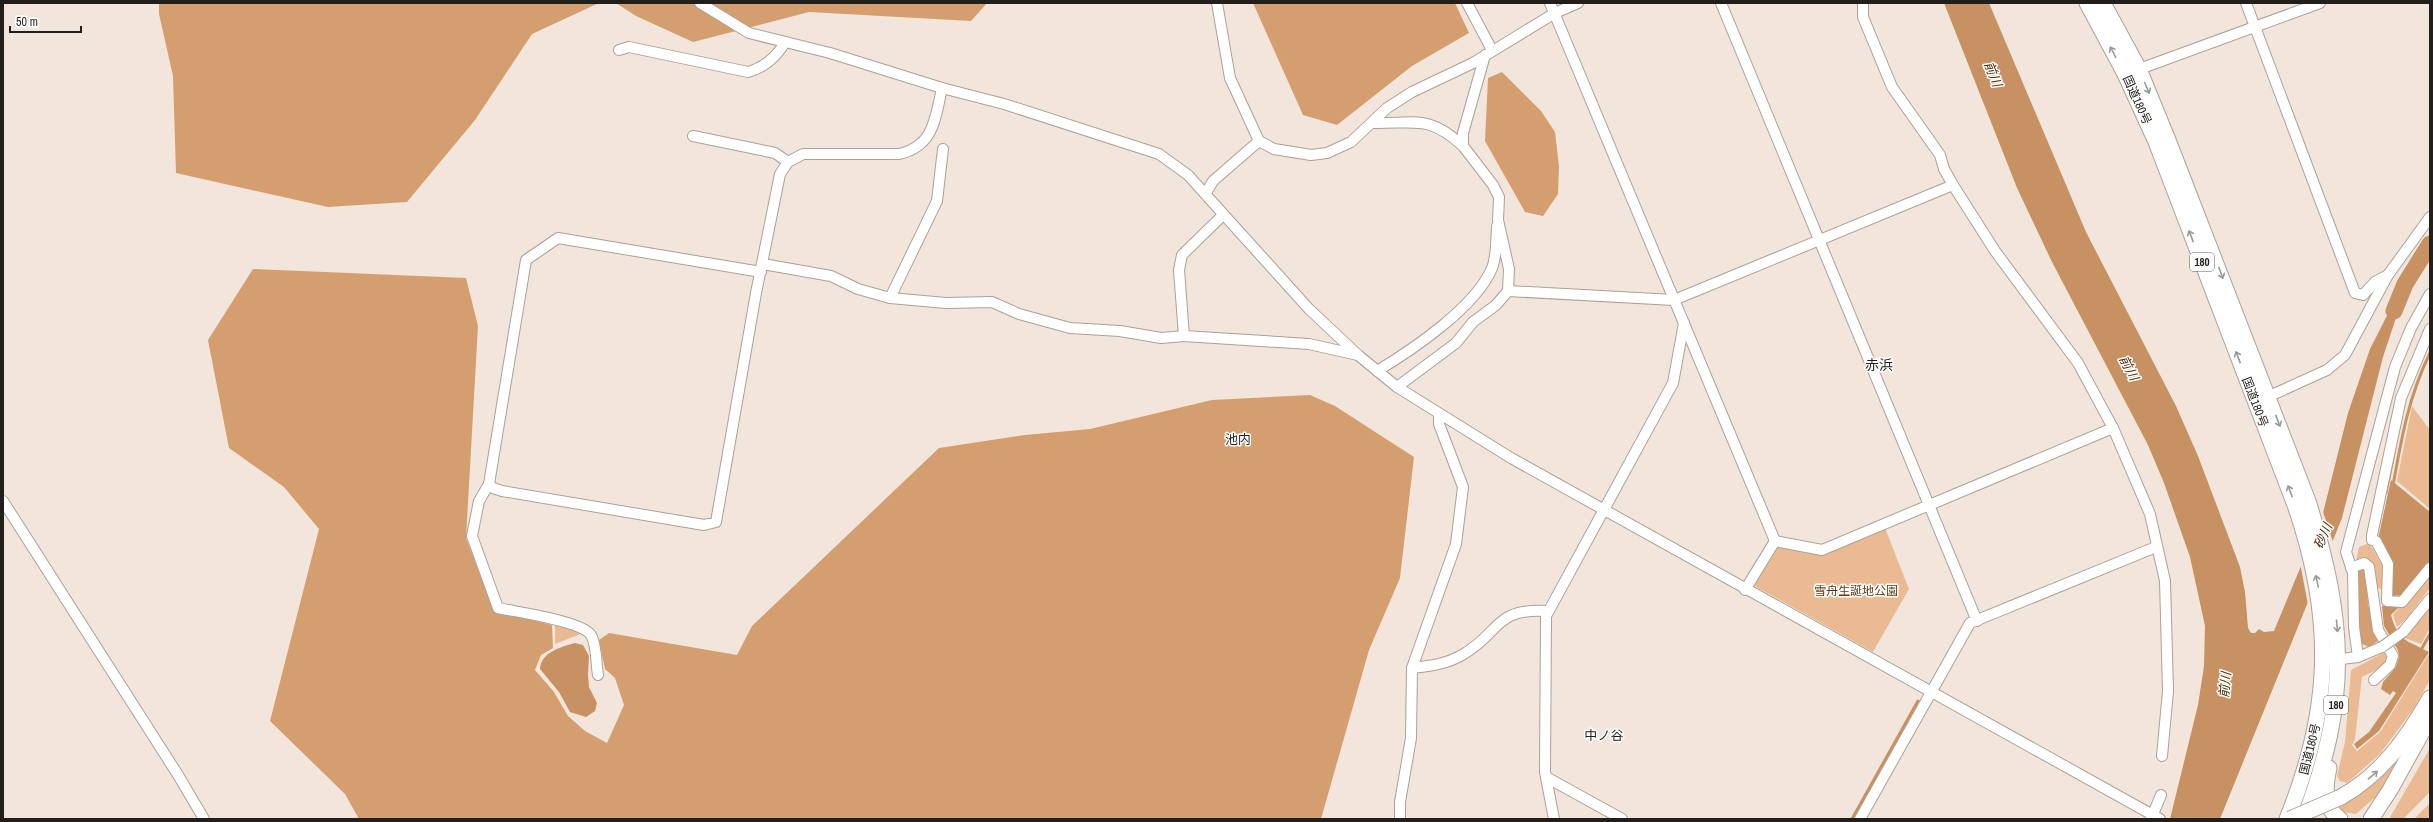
<svg xmlns="http://www.w3.org/2000/svg" width="2433" height="822" font-family="'Archivo Narrow','Noto Sans JP',sans-serif">
<style>
.green{fill:#eabb92}
.forest{fill:#d59e6e}
.water{fill:#c79161}
.pier{fill:#f2e6dc}
.lines{fill:none;stroke-linecap:round;stroke-linejoin:round}
.stream{stroke:#c79161;stroke-width:3}
.river{stroke:#c79161;stroke-width:17}
.minor-casing{stroke:#aba198;stroke-width:12}
.highway-casing{stroke:#aba198;stroke-width:17}
.minor{stroke:#fff;stroke-width:10}
.highway{stroke:#fff;stroke-width:15}
.minor-bridge-casing{stroke:#aba198;stroke-width:12;stroke-linecap:butt}
.highway-bridge-casing{stroke:#aba198;stroke-width:17;stroke-linecap:butt}
.minor-bridge{stroke:#fff;stroke-width:10}
.highway-bridge{stroke:#fff;stroke-width:15}
.oneway{stroke:#9c9a98}
.labels{text-anchor:middle;dominant-baseline:central;stroke-width:3;stroke-linejoin:round;paint-order:stroke}
.shield{fill:#fff;stroke:#64625f;stroke-width:1}
.shield-label{font-size:11px;font-weight:bold;fill:#221e1b}
.street-label{font-size:12px;fill:#221e1b;stroke:#fff}
.park-label{font-size:12px;fill:#5f3914;stroke:#fff}
.water-label{font-size:13px;font-style:italic;fill:#4e2a02;stroke:#fff}
.neighbourhood-label{font-size:13px;fill:#221e1b;stroke:#fff}
.quarter-label{font-size:14px;fill:#221e1b;stroke:#fff}
</style>
<rect width="100%" height="100%" fill="#f2e6dc"/>
<g class="green">
<path d="M 2412,406 L 2430,430 L 2430,509 L 2397,481 Z"/>
<path d="M 1885,528 L 1909,589 L 1873,652 L 1753,585 L 1777,546 L 1823,555 Z"/>
<path d="M 2369,543 L 2382,565 L 2382,589 L 2377,588 L 2374,564 L 2362,559 L 2356,561 L 2359,547 Z"/>
<path d="M 2430,571 L 2430,588 L 2406,619 L 2397,627 L 2393,615 Z"/>
<path d="M 2430,607 L 2430,628 L 2421,644 L 2405,638 Z"/>
<path d="M 555,625 L 583,633 L 555,644 Z"/>
<path d="M 2385,652 L 2387,662 L 2382,667 L 2362,677 L 2355,739 L 2352,745 L 2357,751 L 2380,732 L 2430,652 L 2430,680 L 2414,708 L 2380,754 L 2347,783 L 2340,781 L 2337,776 L 2345,742 L 2351,670 Z"/>
<path d="M 2413,736 L 2380,793 L 2356,814 L 2343,812 L 2338,804 Z"/>
<path d="M 2430,748 L 2430,792 L 2403,819 L 2389,819 Z"/>
<path d="M 2430,803 L 2430,819 L 2414,819 Z"/>
</g>
<g class="forest">
<path d="M 159,3 L 599,3 L 532,34 L 475,120 L 407,202 L 328,207 L 176,173 L 173,76 L 159,14 Z"/>
<path d="M 616,3 L 987,3 L 971,21 L 809,12 L 693,42 L 636,16 Z"/>
<path d="M 1253,3 L 1455,3 L 1469,33 L 1412,66 L 1337,125 L 1303,115 Z"/>
<path d="M 1502,72 L 1541,111 L 1555,132 L 1559,166 L 1558,194 L 1543,216 L 1525,212 L 1485,141 L 1488,78 Z"/>
<path d="M 253,269 L 466,278 L 478,326 L 466,538 L 494,611 L 552,625 L 553,648 L 541,655 L 535,670 L 554,692 L 568,716 L 585,731 L 607,743 L 624,705 L 615,678 L 605,669 L 599,640 L 609,633 L 737,655 L 752,626 L 939,448 L 1025,435 L 1090,429 L 1212,400 L 1310,395 L 1335,406 L 1414,457 L 1400,578 L 1369,650 L 1321,819 L 359,819 L 345,794 L 270,721 L 319,529 L 284,487 L 229,448 L 208,340 Z"/>
<path d="M 2362,568 L 2366,571 L 2368,604 L 2378,641 L 2369,647 L 2362,644 L 2359,628 L 2357,572 L 2358,569 Z"/>
</g>
<g class="water">
<path d="M 1944,3 L 1989,3 L 2086,232 L 2176,406 L 2198,456 L 2240,567 L 2245,592 L 2248,628 L 2251,633 L 2255,633 L 2259,629 L 2264,632 L 2274,631 L 2323,513 L 2348,413 L 2370,349 L 2401,288 L 2405,291 L 2383,357 L 2342,518 L 2220,819 L 2170,819 L 2198,705 L 2204,666 L 2205,626 L 2190,557 L 2164,483 L 2148,445 L 2052,262 L 2017,188 Z"/>
<path d="M 2391,480 L 2430,512 L 2430,564 L 2404,595 L 2391,596 L 2378,539 Z"/>
<path d="M 2382,606 L 2399,607 L 2391,615 C 2398,641 2406,640 2429,652 L 2379,731 L 2357,749 L 2354,744 L 2369,732 L 2396,693 L 2393,691 L 2390,695 L 2381,689 L 2383,682 L 2396,667 L 2399,657 L 2398,650 L 2384,626 Z"/>
<path d="M 575,643 L 583,645 L 589,656 L 588,675 L 589,687 L 597,703 L 595,711 L 586,717 L 570,712 L 559,692 L 540,669 C 541,652 561,647 575,643 Z"/>
</g>
<path class="pier" d="M 2322,509 L 2334,545 L 2309,610 L 2300,563 Z"/>
<g class="lines">
<g class="stream">
<path d="M 2393,486 C 2401,440 2409,395 2430,353"/>
<path d="M 2386,493 L 2395,448"/>
<path d="M 2421,650 L 2430,634"/>
<path d="M 1852,819 L 1918,701"/>
</g>
<path class="river" d="M 2394,311 L 2405,284 L 2430,244"/>
<g class="minor-casing">
<g id="minor">
<path d="M 700,3 L 749,33 L 830,53 L 942,88 L 1004,104 L 1159,154 L 1188,175 L 1309,309 L 1358,355 L 1397,387 L 1511,458 L 2160,819"/>
<path d="M 1217,3 L 1230,78 L 1259,141 L 1274,149 L 1311,155 L 1327,153 L 1351,142 L 1387,108 L 1412,92 L 1473,63 L 1555,13 L 1578,3"/>
<path d="M 1467,3 L 1492,50"/>
<path d="M 1550,3 L 1775,541"/>
<path d="M 1721,3 L 1977,621"/>
<path d="M 1863,3 L 1863,17 L 1892,87 L 1940,155 L 1944,169 L 1953,185 L 1995,251 L 2078,363 L 2113,428 L 2150,514 L 2165,581 L 2168,691 L 2162,756"/>
<path d="M 2246,3 L 2355,293 L 2363,295 L 2375,282 L 2388,275"/>
<path d="M 619,50 L 629,47 L 748,72 C 763,68 777,57 785,42"/>
<path d="M 2134,71 L 2320,3"/>
<path d="M 1372,123 C 1415,124 1428,114 1463,146"/>
<path d="M 693,136 L 775,153 L 788,162"/>
<path d="M 1206,193 L 1213,181 L 1259,141"/>
<path d="M 763,264 L 831,276 L 858,289 L 890,298 L 946,303 L 992,302 L 1019,314 L 1070,328 L 1120,331 L 1161,338 L 1184,336 L 1309,344 L 1358,355"/>
<path d="M 761,272 L 558,238 L 526,260 L 489,484 L 493,488 L 502,491 L 704,525 L 716,522 L 756,293 L 780,174 L 788,162 L 803,154 L 899,154 C 934,146 935,119 942,88"/>
<path d="M 1508,291 L 1674,300 L 1953,185"/>
<path d="M 890,298 L 937,201 L 943,149"/>
<path d="M 2430,329 L 2401,398 L 2372,535 L 2372,540 L 2376,541 L 2388,564 L 2387,601 L 2402,602 L 2430,568"/>
<path d="M 1184,336 L 1179,270 L 1182,255 L 1223,215"/>
<path d="M 1377,371 C 1412,350 1476,307 1492,268 C 1497,256 1496,239 1497,226"/>
<path d="M 1397,387 L 1456,343 L 1473,322 L 1496,305 L 1508,291 L 1509,269 L 1498,220 L 1499,197 L 1493,185 L 1463,146 L 1463,133 L 1485,55"/>
<path d="M 2263,399 L 2327,370 L 2345,355 L 2388,275 L 2430,217"/>
<path d="M 489,484 L 479,501 L 472,536 L 498,608 C 516,612 582,621 591,635 C 597,645 596,664 598,675"/>
<path d="M 3,501 L 178,775 L 204,819"/>
<path d="M 1775,541 L 1822,550 L 2113,428"/>
<path d="M 2351,568 L 2364,563 L 2369,567 L 2378,630 L 2393,656 L 2390,665 L 2374,680"/>
<path d="M 1745,590 L 1775,541"/>
<path d="M 2403,632 L 2430,599"/>
<path d="M 2358,657 L 2354,627 L 2353,573 L 2346,552 L 2395,367 L 2411,328 L 2430,294"/>
<path d="M 2332,660 L 2358,657 L 2382,647"/>
<path d="M 1412,668 C 1429,666 1447,664 1462,655 C 1501,633 1493,608 1547,611"/>
<path d="M 1546,777 L 1622,819"/>
<path d="M 1400,819 L 1400,802 L 1411,738 L 1412,668 L 1456,544 L 1463,487 L 1439,424 L 1439,415"/>
<path d="M 1554,819 L 1545,772 L 1546,616 L 1673,383 L 1684,323"/>
<path d="M 1860,819 L 1970,623 L 2156,547"/>
<path d="M 2151,819 L 2161,795"/>
</g>
</g>
<g class="highway-casing">
<g id="highway">
<path d="M 2087,3 L 2125,74 L 2156,142 L 2295,505 C 2334,618 2332,708 2287,819"/>
<path d="M 2103,3 L 2139,69 L 2168,140 L 2308,501 C 2346,622 2350,700 2304,819"/>
<path d="M 2329,768 C 2325,785 2323,808 2340,819"/>
<path d="M 2341,797 C 2383,773 2406,739 2430,698"/>
<path d="M 2371,819 L 2390,790 L 2430,718"/>
</g>
</g>
<use href="#minor" class="minor"/>
<use href="#highway" class="highway"/>
<g class="minor-bridge-casing">
<path id="minor-bridge" d="M 2382,647 L 2403,632"/>
</g>
<g class="highway-bridge-casing">
<path id="highway-bridge" d="M 2290,819 L 2341,797"/>
</g>
<use href="#minor-bridge" class="minor-bridge"/>
<use href="#highway-bridge" class="highway-bridge"/>
</g>
<defs><path id="oneway-shaft" d="M-6 0H5M1.5-3L5.5 0L1.5 3" fill="none" stroke-width="1.6" stroke-linecap="round" stroke-linejoin="round"/></defs>
<g class="oneway">
<use href="#oneway-shaft" transform="translate(2113 52) rotate(-118)"/>
<use href="#oneway-shaft" transform="translate(2147 88) rotate(67)"/>
<use href="#oneway-shaft" transform="translate(2191 236) rotate(-111)"/>
<use href="#oneway-shaft" transform="translate(2221 273) rotate(69)"/>
<use href="#oneway-shaft" transform="translate(2238 357) rotate(-111)"/>
<use href="#oneway-shaft" transform="translate(2278 421) rotate(69)"/>
<use href="#oneway-shaft" transform="translate(2290 491) rotate(-111)"/>
<use href="#oneway-shaft" transform="translate(2317 581) rotate(-102)"/>
<use href="#oneway-shaft" transform="translate(2337 626) rotate(85)"/>
<use href="#oneway-shaft" transform="translate(2373 775) rotate(-40)"/>
</g>
<g class="labels">
<g class="shield">
<rect x="2190" y="253" width="24" height="18" rx="3"/>
<rect x="2324" y="696" width="24" height="18" rx="3"/>
</g>
<g class="shield-label">
<text x="2202" y="262">180</text>
<text x="2336" y="705">180</text>
</g>
<g class="street-label">
<text transform="translate(2137 100) rotate(66)">国道180号</text>
<text transform="translate(2255 402) rotate(69)">国道180号</text>
<text transform="translate(2310 749) rotate(-76)">国道180号</text>
</g>
<g class="park-label">
<text x="1856" y="591">雪舟生誕地公園</text>
</g>
<g class="water-label">
<text transform="translate(1993 74) rotate(68)">前川</text>
<text transform="translate(2129 368) rotate(63)">前川</text>
<text transform="translate(2323 536) rotate(-67)">砂川</text>
<text transform="translate(2225 685) rotate(-85)">前川</text>
</g>
<g class="neighbourhood-label">
<text x="1238" y="439">池内</text>
<text x="1604" y="735">中ノ谷</text>
</g>
<g class="quarter-label">
<text x="1879" y="365">赤浜</text>
</g>
</g>
<rect width="2433" height="822" fill="none" stroke="#221e1b" stroke-width="8"/>
<path d="M10 26v6h71v-6" fill="none" stroke="#221e1b" stroke-width="2"/>
<text x="16" y="26" font-size="12" fill="#221e1b" stroke="#ffffff" stroke-width="3" paint-order="stroke">50 m</text>
</svg>
